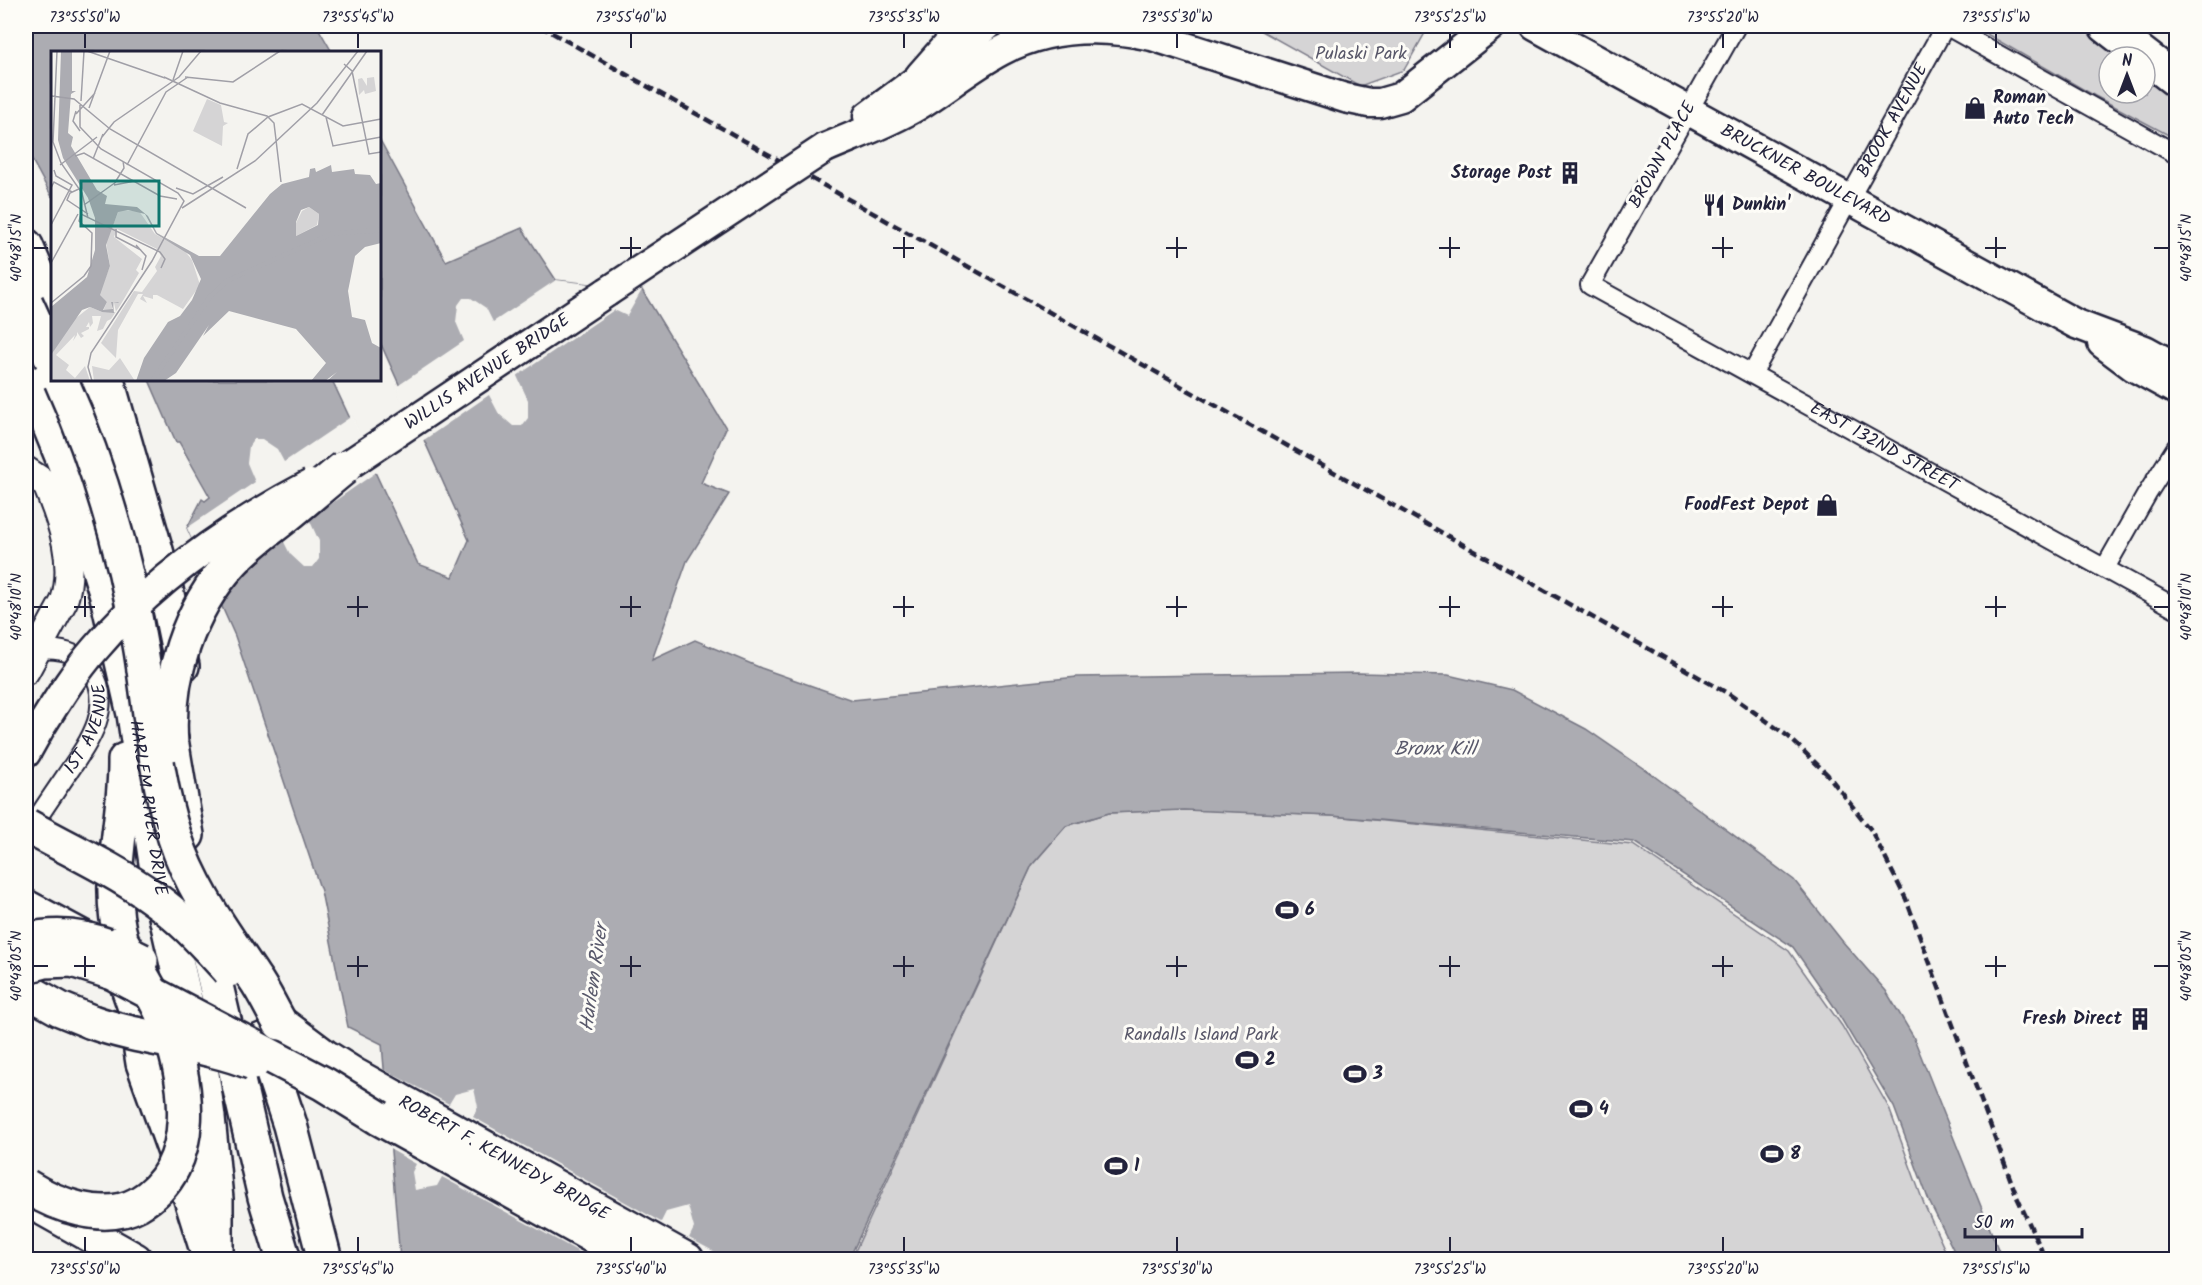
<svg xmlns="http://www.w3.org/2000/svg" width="2202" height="1285" font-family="Kalam,sans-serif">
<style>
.green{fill:#d5d4d5;stroke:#7c7b88;stroke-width:1.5}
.water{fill:#acacb2;stroke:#757582;stroke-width:1.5}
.pier{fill:#f4f3ef}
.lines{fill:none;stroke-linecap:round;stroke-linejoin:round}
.minor-casing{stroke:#22223b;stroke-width:22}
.secondary-casing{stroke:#22223b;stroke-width:30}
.primary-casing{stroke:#22223b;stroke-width:33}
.motorway-casing{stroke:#22223b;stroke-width:38}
.minor{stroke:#fdfcf7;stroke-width:18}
.secondary{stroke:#fdfcf7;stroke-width:26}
.primary{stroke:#fdfcf7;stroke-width:28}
.motorway{stroke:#fdfcf7;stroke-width:33}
.rail{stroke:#22223b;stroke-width:4.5;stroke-dasharray:9 4.5;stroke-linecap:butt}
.primary-bridge-casing{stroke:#22223b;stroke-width:33;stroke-linecap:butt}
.motorway-bridge-casing{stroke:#22223b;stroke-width:38;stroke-linecap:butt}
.primary-bridge{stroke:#fdfcf7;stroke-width:28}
.motorway-bridge{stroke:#fdfcf7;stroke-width:33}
.ticks{fill:none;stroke:#22223b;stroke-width:2}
.labels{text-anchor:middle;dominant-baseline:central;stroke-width:6;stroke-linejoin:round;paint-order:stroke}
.park-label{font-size:18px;fill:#585769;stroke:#fdfcf7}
.poi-label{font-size:18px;font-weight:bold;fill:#22223b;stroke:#fdfcf7;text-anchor:start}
.street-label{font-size:18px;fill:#22223b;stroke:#fdfcf7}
.water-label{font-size:20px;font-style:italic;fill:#59596b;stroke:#fdfcf7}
.inset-river{fill:none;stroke:#acacb2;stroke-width:3}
.inset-road{fill:none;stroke:#a09fa7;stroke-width:1.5}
.view{fill:#0f766e;fill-opacity:0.15;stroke:#0f766e;stroke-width:3}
.inset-edge{fill:none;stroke:#22223b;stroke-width:3}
.neatline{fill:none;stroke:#22223b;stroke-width:2}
.ticks-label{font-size:15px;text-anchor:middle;fill:#22223b}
</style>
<rect width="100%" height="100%" fill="#f4f3ef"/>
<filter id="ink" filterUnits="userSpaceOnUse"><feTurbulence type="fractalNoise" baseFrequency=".0167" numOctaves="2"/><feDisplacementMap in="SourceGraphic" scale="12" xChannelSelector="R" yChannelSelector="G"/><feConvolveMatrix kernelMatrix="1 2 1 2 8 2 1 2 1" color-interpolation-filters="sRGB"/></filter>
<g filter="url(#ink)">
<g class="green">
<path d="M 1253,26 L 1429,26 L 1404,70 L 1360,86 Z"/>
<path d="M 1980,26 L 2085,26 L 2128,57 L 2109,57 L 2109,93 L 2145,93 L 2145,71 L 2176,98 L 2176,139 L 2095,96 L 1978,29 Z"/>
<path d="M 1184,809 L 1332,816 L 1633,845 L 1789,951 L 1842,1026 L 1889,1108 L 1924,1204 L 1949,1259 L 851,1260 L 1032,865 L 1066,826 L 1109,813 Z"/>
</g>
<g class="water">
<path d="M 26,26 L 317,26 L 332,52 L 52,52 L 52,197 L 26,149 Z"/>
<path d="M 380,140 L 446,261 L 522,228 L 556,280 L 642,290 L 726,428 L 701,483 L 729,494 L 687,561 L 652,660 L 695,640 L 761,668 L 852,700 L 1077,677 L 1358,673 L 1448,675 L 1512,690 L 1586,729 L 1650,773 L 1794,880 L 1843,942 L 1886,991 L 1913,1036 L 2002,1259 L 1958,1259 L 1929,1201 L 1894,1107 L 1833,1005 L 1793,947 L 1634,842 L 1332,816 L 1184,810 L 1109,813 L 1066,826 L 1032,865 L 849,1259 L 400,1259 L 382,1044 L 348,1027 L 321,891 L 235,636 L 187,528 L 202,499 L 205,501 L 210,497 L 179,442 L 176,442 L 149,380 L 332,380 L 418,564 L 453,577 L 469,540 L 380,342 Z"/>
</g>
<g class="pier">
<path d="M 556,280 L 642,290 L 627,316 L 614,310 L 517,376 L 528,400 L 528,418 L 522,426 L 513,426 L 499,414 L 489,395 L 421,442 L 396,387 L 464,341 L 456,322 L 458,305 L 463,298 L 471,298 L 486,308 L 493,322 Z"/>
<path d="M 352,416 L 378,471 L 309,519 L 319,541 L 319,559 L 313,567 L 304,567 L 290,554 L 282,538 L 263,551 L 220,604 L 187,528 L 255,482 L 247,463 L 249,446 L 254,439 L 262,439 L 277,449 L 284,462 Z"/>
<path d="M 381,1068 L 449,1104 L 455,1094 L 474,1089 L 478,1107 L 473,1117 L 661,1222 L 666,1212 L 688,1206 L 694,1228 L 689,1238 L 728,1259 L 592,1259 L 442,1177 L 437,1186 L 415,1190 L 412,1172 L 416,1164 L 388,1148 Z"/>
</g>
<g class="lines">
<g class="minor-casing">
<g id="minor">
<path id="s1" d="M 1736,26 L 1590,285 L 2176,608"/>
<path d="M 1947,26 L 2176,154"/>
<path id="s2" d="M 1752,374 L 1945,26"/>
<path d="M 2105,568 L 2147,494 L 2176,448"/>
<path id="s3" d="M 27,834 C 39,815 52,796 65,777 C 87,745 116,708 91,669 C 78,651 58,648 38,650"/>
</g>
</g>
<g class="secondary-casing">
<path id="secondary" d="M 26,470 L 41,480 L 47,487 C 62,523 76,563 64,601 L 26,671"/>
</g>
<g class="primary-casing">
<g id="primary">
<path id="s4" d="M 1535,26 L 2076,324 L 2145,350 L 2176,367"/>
<path d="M 868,116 L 972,39 L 987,26"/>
<path d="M 825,148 C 855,135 889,123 917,106 C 945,89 971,67 1001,51 C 1048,26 1102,25 1152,36 L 1345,98 L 1369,103 L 1380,103 L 1401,97 L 1491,26"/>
<path d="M 2102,343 L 2134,367 L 2176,390"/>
<path id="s5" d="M 345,467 L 607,292"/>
<path d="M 26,753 L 40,728"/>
</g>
</g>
<g class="motorway-casing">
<g id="motorway">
<path d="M 2106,26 L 2176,80"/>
<path d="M 922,77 L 967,26"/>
<path d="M 26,246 L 52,307"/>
<path id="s6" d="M 26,368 L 65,464 L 95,557 L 107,596 L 134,714 L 160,890 L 202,1074 L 208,1117 L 216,1199 L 216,1260"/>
<path d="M 81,380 L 110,466"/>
<path d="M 107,380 L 163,575 L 182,666"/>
<path d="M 167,715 L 187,835"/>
<path d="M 26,907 L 93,943 L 110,959 L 126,982 L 134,1005 L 143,1063 L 186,1183 L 206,1247"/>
<path d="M 204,934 L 265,1197 L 284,1260"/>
<path d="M 122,942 C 104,882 126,821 125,760"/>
<path d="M 26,990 L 60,1009 L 92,1022"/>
<path id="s7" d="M 280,1023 L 324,1056 L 354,1075 L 687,1260"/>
<path d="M 262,1040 L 290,1125 L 325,1260"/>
<path d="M 379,1118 L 636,1260"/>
<path d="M 32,1202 L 135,1260"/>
</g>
</g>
<use href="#minor" class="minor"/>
<use href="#secondary" class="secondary"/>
<use href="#primary" class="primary"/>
<use href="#motorway" class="motorway"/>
<path class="rail" d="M 540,26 L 1729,694 L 1789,737 L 1827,774 L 1871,830 L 1906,899 L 2017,1197 L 2046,1260"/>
<g class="primary-bridge-casing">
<g id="primary-bridge">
<path d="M 607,292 L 825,148"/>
<path d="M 40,728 C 57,701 74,673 95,649 C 154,579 231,526 311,484"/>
</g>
</g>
<g class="motorway-bridge-casing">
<g id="motorway-bridge">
<path d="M 26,303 L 52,360"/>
<path d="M 61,380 C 99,465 126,558 141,650 C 151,712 155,777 175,838 C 192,890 223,931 253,976 C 264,991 271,1008 280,1023"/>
<path d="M 171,744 C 166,679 188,609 233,561 C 249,544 267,531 285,517 C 306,500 325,483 345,467"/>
<path d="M 27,826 C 69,849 113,869 152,897 C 181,917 205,944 229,970"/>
<path d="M 26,940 C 68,931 103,940 141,960"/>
<path d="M 26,966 L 45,961 L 72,960 L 113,973 L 324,1084 L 379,1118"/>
<path d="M 92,1022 C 145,1041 201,1042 253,1063"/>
<path d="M 26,1186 C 56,1205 104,1223 138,1204 C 203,1167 188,1077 164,1018 C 153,992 136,967 122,942"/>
</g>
</g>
<use href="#primary-bridge" class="primary-bridge"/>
<use href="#motorway-bridge" class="motorway-bridge"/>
</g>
</g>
<path class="ticks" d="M 85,33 L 85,48M 358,33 L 358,48M 631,33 L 631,48M 904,33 L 904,48M 1177,33 L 1177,48M 1450,33 L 1450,48M 1723,33 L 1723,48M 1996,33 L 1996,48M 631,237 L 631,258M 904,237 L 904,258M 1177,237 L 1177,258M 1450,237 L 1450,258M 1723,237 L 1723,258M 1996,237 L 1996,258M 33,248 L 48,248M 620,248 L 641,248M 893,248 L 914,248M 1166,248 L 1187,248M 1439,248 L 1460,248M 1712,248 L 1733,248M 1985,248 L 2006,248M 2154,248 L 2169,248M 85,596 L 85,617M 358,596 L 358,617M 631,596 L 631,617M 904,596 L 904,617M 1177,596 L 1177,617M 1450,596 L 1450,617M 1723,596 L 1723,617M 1996,596 L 1996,617M 33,607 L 48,607M 74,607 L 95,607M 347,607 L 368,607M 620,607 L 641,607M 893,607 L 914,607M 1166,607 L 1187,607M 1439,607 L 1460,607M 1712,607 L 1733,607M 1985,607 L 2006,607M 2154,607 L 2169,607M 85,956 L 85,977M 358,956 L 358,977M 631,956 L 631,977M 904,956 L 904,977M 1177,956 L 1177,977M 1450,956 L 1450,977M 1723,956 L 1723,977M 1996,956 L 1996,977M 33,966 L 48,966M 74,966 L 95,966M 347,966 L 368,966M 620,966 L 641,966M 893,966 L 914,966M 1166,966 L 1187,966M 1439,966 L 1460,966M 1712,966 L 1733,966M 1985,966 L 2006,966M 2154,966 L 2169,966M 85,1237 L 85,1252M 358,1237 L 358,1252M 631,1237 L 631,1252M 904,1237 L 904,1252M 1177,1237 L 1177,1252M 1450,1237 L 1450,1252M 1723,1237 L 1723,1252M 1996,1237 L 1996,1252"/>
<defs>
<g id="shop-bare" transform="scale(1.8)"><path d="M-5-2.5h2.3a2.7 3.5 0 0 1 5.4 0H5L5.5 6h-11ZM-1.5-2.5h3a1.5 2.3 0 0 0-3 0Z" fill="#22223b" stroke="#fdfcf7" stroke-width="2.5" paint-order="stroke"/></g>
<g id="building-bare" transform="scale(1.8)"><path d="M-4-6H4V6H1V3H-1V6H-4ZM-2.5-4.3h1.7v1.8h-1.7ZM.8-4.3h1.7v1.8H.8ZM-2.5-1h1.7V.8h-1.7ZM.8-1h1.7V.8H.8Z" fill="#22223b" stroke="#fdfcf7" stroke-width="2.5" paint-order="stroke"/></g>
<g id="restaurant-bare" transform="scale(1.8)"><path d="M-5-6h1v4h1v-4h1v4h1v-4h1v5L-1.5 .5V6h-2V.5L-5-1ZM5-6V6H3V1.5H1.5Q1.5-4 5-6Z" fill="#22223b" stroke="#fdfcf7" stroke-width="2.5" paint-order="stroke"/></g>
<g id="stadium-bare" transform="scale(1.8)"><path d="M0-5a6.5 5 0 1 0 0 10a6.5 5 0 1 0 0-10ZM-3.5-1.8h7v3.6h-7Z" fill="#22223b" stroke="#fdfcf7" stroke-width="2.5" paint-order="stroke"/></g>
</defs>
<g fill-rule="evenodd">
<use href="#shop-bare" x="1975" y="108"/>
<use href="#building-bare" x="1570" y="173"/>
<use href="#restaurant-bare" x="1714" y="205"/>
<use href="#shop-bare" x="1827" y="505"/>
<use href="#stadium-bare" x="1287" y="910"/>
<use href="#building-bare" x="2140" y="1019"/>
<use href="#stadium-bare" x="1247" y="1060"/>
<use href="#stadium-bare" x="1355" y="1074"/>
<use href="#stadium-bare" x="1581" y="1109"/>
<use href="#stadium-bare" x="1772" y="1154"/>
<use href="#stadium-bare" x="1116" y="1166"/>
</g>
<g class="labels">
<g class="park-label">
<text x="1361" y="54">Pulaski Park</text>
<text x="1201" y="1035">Randalls Island Park</text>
</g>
<g class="poi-label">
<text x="1993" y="98">Roman<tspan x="1993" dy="21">Auto Tech</tspan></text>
<text x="1552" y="173" text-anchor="end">Storage Post</text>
<text x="1732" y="205">Dunkin'</text>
<text x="1809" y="505" text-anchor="end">FoodFest Depot</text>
<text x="1305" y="910">6</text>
<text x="2122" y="1019" text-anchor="end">Fresh Direct</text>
<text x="1265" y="1060">2</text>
<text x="1373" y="1074">3</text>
<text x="1599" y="1109">4</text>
<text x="1790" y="1154">8</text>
<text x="1134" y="1166">1</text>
</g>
<g class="street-label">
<text stroke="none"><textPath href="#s2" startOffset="290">BROOK AVENUE</textPath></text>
<text transform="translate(1663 155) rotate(-61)">BROWN PLACE</text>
<text stroke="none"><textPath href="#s4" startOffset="309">BRUCKNER BOULEVARD</textPath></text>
<text stroke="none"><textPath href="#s5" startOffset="171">WILLIS AVENUE BRIDGE</textPath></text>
<text stroke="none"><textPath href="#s1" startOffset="633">EAST 132ND STREET</textPath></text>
<text stroke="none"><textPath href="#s3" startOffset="123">1ST AVENUE</textPath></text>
<text stroke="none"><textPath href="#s6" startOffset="458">HARLEM RIVER DRIVE</textPath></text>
<text stroke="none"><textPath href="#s7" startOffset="262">ROBERT F. KENNEDY BRIDGE</textPath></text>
</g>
<g class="water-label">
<text x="1435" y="750">Bronx Kill</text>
<text transform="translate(595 978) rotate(-82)">Harlem River</text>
</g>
</g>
<g transform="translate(51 51)">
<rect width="330" height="330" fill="#f4f3ef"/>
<path d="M 323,26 L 325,40 L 314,43 L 313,39 L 308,44 L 307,28 L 311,27 L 316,35 L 316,27 ZM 156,48 L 170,54 L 173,71 L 177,72 L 172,75 L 171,95 L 142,80 ZM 258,156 L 268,163 L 266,174 L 245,185 L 245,172 L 251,160 ZM 68,159 L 88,160 L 104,183 L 133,199 L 141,209 L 149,234 L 132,258 L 106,244 L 102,244 L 102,248 L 92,245 L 96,252 L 89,248 L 92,243 L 87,243 L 67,279 L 65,307 L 50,292 L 83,240 L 91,241 L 106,220 L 104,216 L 110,205 L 106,198 L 66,178 L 63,186 L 91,208 L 85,219 L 88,222 L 70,253 L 60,268 L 56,270 L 52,278 L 46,280 L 50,265 L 41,265 L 42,272 L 39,276 L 38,271 L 35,276 L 38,276 L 38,278 L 30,282 L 33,285 L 30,287 L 26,281 L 26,284 L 22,290 L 24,284 L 5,304 L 18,314 L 15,319 L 24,327 L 34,315 L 39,330 L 0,330 L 0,304 L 20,271 L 39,256 L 51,261 L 65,261 L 63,252 L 61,259 L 52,260 L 56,251 L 49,247 L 49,241 L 59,215 L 55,191 ZM 69,307 L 84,330 L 43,330 L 41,315 L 58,319 Z" fill="#d5d4d5"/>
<path d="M 10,0 L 21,0 L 21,40 L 25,40 L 20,43 L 17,82 L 22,86 L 20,95 L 46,139 L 56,145 L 54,153 L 86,156 L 97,165 L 106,182 L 148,205 L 169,205 L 219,143 L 231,133 L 258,126 L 259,118 L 264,117 L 265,121 L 280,114 L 281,121 L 303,118 L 304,123 L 319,124 L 325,133 L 330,132 L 330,192 L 314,196 L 304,205 L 297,240 L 301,266 L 314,269 L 321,292 L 330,297 L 330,330 L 276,330 L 286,321 L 274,330 L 260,330 L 275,312 L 245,278 L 178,260 L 152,285 L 158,274 L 125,322 L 113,330 L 85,330 L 93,307 L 117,271 L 129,265 L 141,249 L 150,228 L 139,204 L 105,183 L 94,163 L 77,159 L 67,161 L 55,194 L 59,215 L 49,244 L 56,251 L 52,259 L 62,258 L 60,251 L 67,251 L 68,252 L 62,251 L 63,262 L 51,261 L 39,256 L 31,259 L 0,304 L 0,256 L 36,226 L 44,199 L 44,167 L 37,147 L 12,107 L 7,89 ZM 258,156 L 268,163 L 267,174 L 245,185 L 245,171 L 250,159 Z" fill="#acacb2" fill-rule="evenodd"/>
<path class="inset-river" d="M 103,328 L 159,247 L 177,230 L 282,183 L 330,180M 100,330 L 158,246 L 174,230 L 281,182 L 330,178"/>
<path class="inset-road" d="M 6,0 L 2,91 L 10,112 L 31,142 L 37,167M 36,0 L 114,27M 293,13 L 301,20 L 318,103 L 330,101M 113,26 L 169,52 L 216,65 L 223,72 L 230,131M 134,26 L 182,31 L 229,0M 122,29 L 132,0M 1,45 L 23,48 L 59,78 L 195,157M 30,50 L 33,0M 29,54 L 29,76 L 50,98 L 127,142 L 133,150 L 101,210 L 40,302 L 37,316 L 41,330M 38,57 L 59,0M 25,60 L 22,70 L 29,80M 25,63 L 44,42M 271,64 L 316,0M 275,66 L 282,95 L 330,86M 51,86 L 63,71 L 128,26 L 150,0M 24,105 L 33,102 L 109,145 L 126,148M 42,108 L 52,83M 9,114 L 46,86M 76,114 L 115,41 L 137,26M 186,118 L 197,83 L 217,66 L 251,53 L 292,75 L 330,68M 63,133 L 73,117 L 72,110M 63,134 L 84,130M 0,137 L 3,131 L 21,141M 30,137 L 19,142 L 16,149 L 37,163M 125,137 L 142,143 L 172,126M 33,154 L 65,131M 131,157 L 204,110 L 266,52 L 307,0M 0,174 L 21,134 L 5,125 L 3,119M 65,178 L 65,186 L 90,199M 85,194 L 95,205 L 91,219M 0,212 L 27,163M 0,252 L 33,225 L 40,215 L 41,182 L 28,170 L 30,163 L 109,201 L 114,208 L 110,217"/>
<path class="view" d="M 30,130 L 108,130 L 108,175 L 30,175 Z"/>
<rect width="330" height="330" class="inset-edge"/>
</g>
<rect width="2202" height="1285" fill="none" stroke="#fdfcf7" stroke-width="66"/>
<g transform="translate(2127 75)"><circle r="28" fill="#fdfcf7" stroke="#a5a5ac" stroke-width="1.5"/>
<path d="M0-4.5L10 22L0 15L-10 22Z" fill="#22223b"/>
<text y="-9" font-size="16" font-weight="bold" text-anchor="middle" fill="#22223b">N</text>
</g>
<path d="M1965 1228v9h117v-9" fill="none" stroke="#22223b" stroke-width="3"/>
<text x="1974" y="1228" font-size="18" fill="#22223b" stroke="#fdfcf7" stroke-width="4.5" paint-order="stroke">50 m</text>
<rect x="33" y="33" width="2136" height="1219" class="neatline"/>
<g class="ticks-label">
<text x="85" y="22">73°55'50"W</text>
<text x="358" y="22">73°55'45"W</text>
<text x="631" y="22">73°55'40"W</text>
<text x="904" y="22">73°55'35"W</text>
<text x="1177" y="22">73°55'30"W</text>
<text x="1450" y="22">73°55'25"W</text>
<text x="1723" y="22">73°55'20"W</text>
<text x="1996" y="22">73°55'15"W</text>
<text transform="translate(16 248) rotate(-90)" y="5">40°48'15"N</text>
<text transform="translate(2186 248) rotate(-90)" y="5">40°48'15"N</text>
<text transform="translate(16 607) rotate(-90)" y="5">40°48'10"N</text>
<text transform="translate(2186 607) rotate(-90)" y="5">40°48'10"N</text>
<text transform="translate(16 966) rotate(-90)" y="5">40°48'05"N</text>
<text transform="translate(2186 966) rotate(-90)" y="5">40°48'05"N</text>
<text x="85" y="1274">73°55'50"W</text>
<text x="358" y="1274">73°55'45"W</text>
<text x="631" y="1274">73°55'40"W</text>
<text x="904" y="1274">73°55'35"W</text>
<text x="1177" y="1274">73°55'30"W</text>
<text x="1450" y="1274">73°55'25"W</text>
<text x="1723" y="1274">73°55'20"W</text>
<text x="1996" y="1274">73°55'15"W</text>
</g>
</svg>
